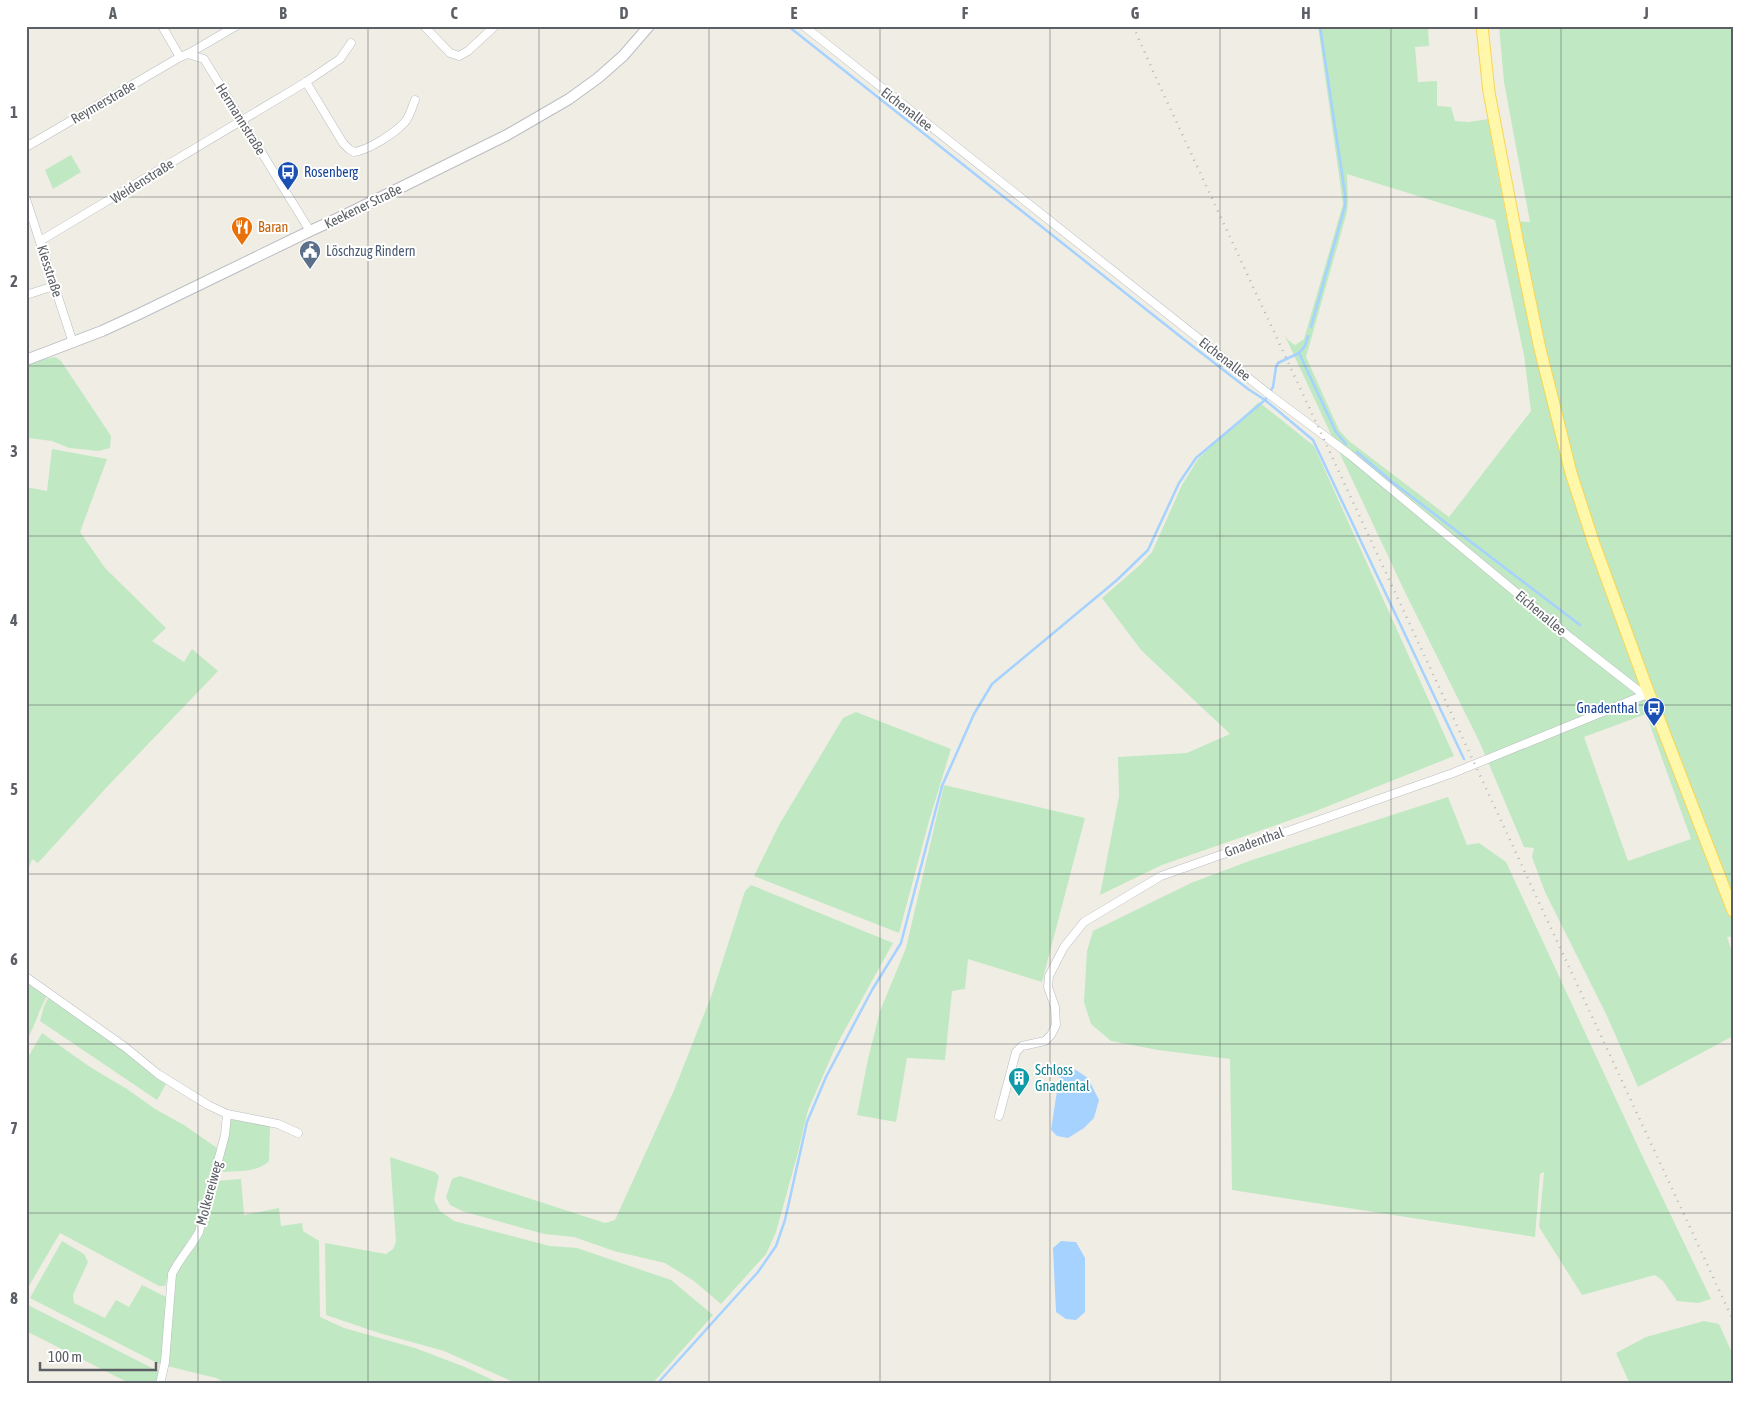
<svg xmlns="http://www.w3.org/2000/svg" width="1759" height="1410" font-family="'Asap Condensed',sans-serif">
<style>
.green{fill:#c0e8c2;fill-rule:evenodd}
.water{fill:#a5d2ff}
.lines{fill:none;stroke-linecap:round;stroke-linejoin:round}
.stream{stroke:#a5d2ff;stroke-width:2.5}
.minor-casing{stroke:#b9bcc1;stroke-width:9}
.secondary-casing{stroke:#babdc3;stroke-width:12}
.primary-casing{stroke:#f8d555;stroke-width:13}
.minor{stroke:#fff;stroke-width:8}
.secondary{stroke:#fff;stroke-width:10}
.primary{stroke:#fff7aa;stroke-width:11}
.rail{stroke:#b6b7b7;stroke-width:2.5;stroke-dasharray:1 6;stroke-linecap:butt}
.grid{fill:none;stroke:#5c6066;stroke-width:1;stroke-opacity:0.55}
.labels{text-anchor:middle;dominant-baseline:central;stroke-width:4;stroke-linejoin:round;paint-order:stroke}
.street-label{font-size:14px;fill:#5c6066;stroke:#fff}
.transit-label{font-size:14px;fill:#164399;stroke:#fff;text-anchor:start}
.food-label{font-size:14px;fill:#c56008;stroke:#fff;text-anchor:start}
.service-label{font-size:14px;fill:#4e5e75;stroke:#fff;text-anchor:start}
.culture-label{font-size:14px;fill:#0d838f;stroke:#fff;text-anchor:start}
.neatline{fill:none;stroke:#5c6066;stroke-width:2}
.grid-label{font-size:16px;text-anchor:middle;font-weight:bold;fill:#5c6066}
</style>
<rect width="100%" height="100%" fill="#f0eee4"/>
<g class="green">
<path d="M 1318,26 L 1428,26 L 1429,46 L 1415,47 L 1418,82 L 1437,81 L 1437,106 L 1451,107 L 1455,121 L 1468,122 L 1489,119 L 1492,143 L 1507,221 L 1530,222 L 1504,82 L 1499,26 L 1733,26 L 1733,936 L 1727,937 L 1733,955 L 1733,1036 L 1638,1087 L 1607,1016 L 1545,892 L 1532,857 L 1534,848 L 1524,847 L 1480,743 L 1402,586 L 1284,334 L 1288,340 L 1295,345 L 1304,339 L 1343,204 ZM 1347,174 L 1495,220 L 1524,355 L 1531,411 L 1449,517 L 1349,441 L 1339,430 L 1306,357 L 1347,212 L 1348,202 ZM 1646,714 L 1691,839 L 1628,861 L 1584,737 Z"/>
<path d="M 71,155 L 81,172 L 53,189 L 45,170 Z"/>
<path d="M 55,357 L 61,361 L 111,436 L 110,448 L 99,451 L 69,448 L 52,441 L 28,438 L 26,429 L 26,366 L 45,359 Z"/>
<path d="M 1259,402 L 1314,446 L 1454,756 L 1316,811 L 1162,865 L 1100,895 L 1119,796 L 1118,757 L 1187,753 L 1230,734 L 1141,650 L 1102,598 L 1140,565 L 1152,552 L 1182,485 L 1198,459 Z"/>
<path d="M 52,449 L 107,459 L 80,532 L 105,568 L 166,628 L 152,641 L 184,662 L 192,649 L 218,671 L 105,789 L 38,863 L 32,859 L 26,876 L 26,487 L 47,491 Z"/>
<path d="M 856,712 L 951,749 L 929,821 L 899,933 L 754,876 L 779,825 L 843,718 Z"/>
<path d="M 944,785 L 1085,818 L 1042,982 L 968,959 L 965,989 L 952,991 L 945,1060 L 907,1058 L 896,1122 L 857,1115 L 868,1059 L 880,1011 L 906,948 Z"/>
<path d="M 1448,797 L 1467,845 L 1479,843 L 1506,862 L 1640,1151 L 1711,1299 L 1698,1303 L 1677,1301 L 1663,1281 L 1655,1275 L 1582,1295 L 1539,1227 L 1544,1172 L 1540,1174 L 1535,1237 L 1232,1190 L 1230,1059 L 1158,1050 L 1111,1041 L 1091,1024 L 1084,1002 L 1087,951 L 1093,931 L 1191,883 L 1252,860 Z"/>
<path d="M 751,885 L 893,943 L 836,1046 L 808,1110 L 797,1156 L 776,1232 L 766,1254 L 721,1304 L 694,1281 L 665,1263 L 614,1251 L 574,1237 L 544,1234 L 462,1211 L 450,1205 L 446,1197 L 452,1179 L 460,1176 L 605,1223 L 615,1220 L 675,1088 L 712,994 L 745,891 Z"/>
<path d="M 26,980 L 47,996 C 38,1012 35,1026 26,1042 Z"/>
<path d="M 49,997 L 115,1043 L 166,1084 L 157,1100 L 40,1021 L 44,1006 Z"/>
<path d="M 42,1033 L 90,1067 L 127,1089 L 155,1109 L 184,1125 L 217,1148 L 197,1233 L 173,1262 L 165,1286 L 159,1286 L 60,1233 L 26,1291 L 26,1061 Z"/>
<path d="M 229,1119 L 270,1126 L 269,1161 C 258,1173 234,1171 218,1172 Z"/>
<path d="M 390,1157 L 435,1172 L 439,1176 L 434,1200 L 440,1211 L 454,1221 L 550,1246 L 577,1248 L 671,1280 L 713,1315 L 652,1384 L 518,1384 L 444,1351 L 379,1333 L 326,1315 L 325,1243 L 386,1254 L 393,1249 L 396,1242 Z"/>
<path d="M 241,1179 L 244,1215 L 279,1208 L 281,1226 L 302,1223 L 303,1231 L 319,1241 L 320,1317 L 344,1328 L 415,1348 L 465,1367 L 501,1384 L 228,1384 L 216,1378 L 167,1366 L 175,1274 L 178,1267 L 202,1235 L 215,1181 Z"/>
<path d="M 62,1241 L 84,1254 L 88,1262 L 73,1295 L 74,1303 L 105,1318 L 116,1300 L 129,1307 L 142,1285 L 166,1297 L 161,1365 L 30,1298 Z"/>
<path d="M 26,1304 L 160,1372 L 156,1384 L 131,1384 L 26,1331 Z"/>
<path d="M 1704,1321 L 1719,1324 L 1733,1355 L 1733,1384 L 1630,1384 L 1616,1353 L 1646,1337 Z"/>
</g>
<g class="water">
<path d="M 1076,1070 L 1088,1078 L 1099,1100 L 1094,1118 L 1084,1128 L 1068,1138 L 1057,1136 L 1051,1130 L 1059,1078 L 1067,1071 Z"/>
<path d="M 1061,1241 L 1076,1242 L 1085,1258 L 1085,1312 L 1076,1320 L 1066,1319 L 1056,1312 L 1053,1248 Z"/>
</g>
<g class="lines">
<g class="stream">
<path d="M 788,26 L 1186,341 L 1248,389 L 1265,400 L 1313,440 L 1464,759"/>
<path d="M 1311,327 L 1345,206 L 1345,194 L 1320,26"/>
<path d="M 1299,353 L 1336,432 L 1346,444"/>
<path d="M 1357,452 L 1391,481 L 1580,625"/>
<path d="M 657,1384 L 758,1272 L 776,1246 L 785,1220 L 807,1122 L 826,1077 L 872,990 L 901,943 L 942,786 L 974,714 L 992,684 L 1117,580 L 1148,550 L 1179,483 L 1196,458 L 1265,400 L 1273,387 L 1276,367 L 1278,363 L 1299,353 L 1305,346 L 1308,336"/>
</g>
<g class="minor-casing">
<g id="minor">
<path d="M 162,26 L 180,57 L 188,54 L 204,59 L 310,231"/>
<path d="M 424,26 L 450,53 L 459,56 L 468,51 L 495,26"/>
<path d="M 804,26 L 1270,395 L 1349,454 L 1571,638 L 1644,695"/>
<path d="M 188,54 L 236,26"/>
<path d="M 306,82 L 343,143 L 349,149 L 354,152 C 369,150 395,133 405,122 C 410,116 412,107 415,100"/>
<path d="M 26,147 L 180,57"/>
<path d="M 26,199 L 73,343"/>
<path d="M 40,241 L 306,82 L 340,59 L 351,43"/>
<path d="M 26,295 L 54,286"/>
<path d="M 26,977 L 125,1047 L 158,1074 L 208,1105 L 227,1114 L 278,1124 L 298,1133"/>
<path d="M 999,1116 L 1016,1052 L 1022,1046 L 1045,1041 L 1051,1035 L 1056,1025 L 1055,1007 L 1048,987 L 1049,976 L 1064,947 L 1084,922 L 1161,876 L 1453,773 L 1647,694"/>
<path d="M 160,1384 L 165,1362 L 172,1274 C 179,1259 191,1247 199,1232 L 225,1135 L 227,1114"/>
</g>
</g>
<g class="secondary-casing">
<path id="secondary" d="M 26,360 L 102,331 L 139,314 L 310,231 L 345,215 L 507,135 L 569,99 L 598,78 L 623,56 L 649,26"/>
</g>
<g class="primary-casing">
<path id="primary" d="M 1482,26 L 1489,92 L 1517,239 L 1540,349 L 1571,473 L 1593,541 L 1645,683 L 1733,911"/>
</g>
<use href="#minor" class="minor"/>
<use href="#secondary" class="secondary"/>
<use href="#primary" class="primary"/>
<path class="rail" d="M 1133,26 L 1157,80 L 1733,1320"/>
</g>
<path class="grid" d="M 198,26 L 198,1384M 368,26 L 368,1384M 539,26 L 539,1384M 709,26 L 709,1384M 880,26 L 880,1384M 1050,26 L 1050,1384M 1220,26 L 1220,1384M 1391,26 L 1391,1384M 1561,26 L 1561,1384M 26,197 L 1733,197M 26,366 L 1733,366M 26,536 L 1733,536M 26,705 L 1733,705M 26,874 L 1733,874M 26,1044 L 1733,1044M 26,1213 L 1733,1213"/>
<defs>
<g id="bus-pin" transform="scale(1.125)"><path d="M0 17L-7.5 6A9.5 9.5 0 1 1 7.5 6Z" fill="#1a4fb4" stroke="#fff"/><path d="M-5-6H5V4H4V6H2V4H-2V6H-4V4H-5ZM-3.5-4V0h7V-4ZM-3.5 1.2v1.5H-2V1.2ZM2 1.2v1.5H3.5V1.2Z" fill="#fff"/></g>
<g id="restaurant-pin" transform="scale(1.125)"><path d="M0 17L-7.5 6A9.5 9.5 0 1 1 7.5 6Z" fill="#e8710a" stroke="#fff"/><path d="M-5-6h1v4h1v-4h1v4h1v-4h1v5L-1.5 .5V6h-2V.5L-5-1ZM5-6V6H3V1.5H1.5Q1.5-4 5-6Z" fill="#fff"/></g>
<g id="civic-pin" transform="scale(1.125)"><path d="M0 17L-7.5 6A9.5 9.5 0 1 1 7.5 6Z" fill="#5c6f8a" stroke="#fff"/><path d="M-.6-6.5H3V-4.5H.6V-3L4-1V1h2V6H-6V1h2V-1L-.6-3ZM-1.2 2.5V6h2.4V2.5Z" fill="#fff"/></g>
<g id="building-pin" transform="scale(1.125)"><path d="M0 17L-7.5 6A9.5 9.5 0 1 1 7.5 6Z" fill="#0f9aa8" stroke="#fff"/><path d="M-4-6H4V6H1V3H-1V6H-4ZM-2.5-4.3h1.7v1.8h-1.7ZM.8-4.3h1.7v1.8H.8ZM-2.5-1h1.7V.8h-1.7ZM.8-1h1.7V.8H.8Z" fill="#fff"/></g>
</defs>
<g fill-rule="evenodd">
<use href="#bus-pin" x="288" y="172"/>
<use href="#restaurant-pin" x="242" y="227"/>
<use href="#civic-pin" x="310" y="251"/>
<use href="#bus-pin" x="1654" y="708"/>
<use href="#building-pin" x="1019" y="1078"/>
</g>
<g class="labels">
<g class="street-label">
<text transform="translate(103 102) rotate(-30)">Reymerstraße</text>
<text transform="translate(907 109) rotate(38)">Eichenallee</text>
<text transform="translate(241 119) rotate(58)">Hermannstraße</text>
<text transform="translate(142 181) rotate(-32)">Weidenstraße</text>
<text transform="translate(363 206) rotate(-26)">Keekener Straße</text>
<text transform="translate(50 271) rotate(72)">Kiesstraße</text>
<text transform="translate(1225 359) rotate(38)">Eichenallee</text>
<text transform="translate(1541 613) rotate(40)">Eichenallee</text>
<text transform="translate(1254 842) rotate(-20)">Gnadenthal</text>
<text transform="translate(209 1193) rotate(-75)">Molkereiweg</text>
</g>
<g class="transit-label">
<text x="304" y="172">Rosenberg</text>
<text x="1638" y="708" text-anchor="end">Gnadenthal</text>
</g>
<g class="food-label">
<text x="258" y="227">Baran</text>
</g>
<g class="service-label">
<text x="326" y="251">Löschzug Rindern</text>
</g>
<g class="culture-label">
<text x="1035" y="1070">Schloss<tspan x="1035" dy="16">Gnadental</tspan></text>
</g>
</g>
<rect width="1759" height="1410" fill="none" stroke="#ffffff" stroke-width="55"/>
<path d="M40 1362v8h116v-8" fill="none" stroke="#5c6066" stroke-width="2.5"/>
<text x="48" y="1362" font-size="15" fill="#5c6066" stroke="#ffffff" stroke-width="4" paint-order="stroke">100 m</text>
<rect x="28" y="28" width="1704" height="1354" class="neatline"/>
<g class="grid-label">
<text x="113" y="19">A</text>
<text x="283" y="19">B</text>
<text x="454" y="19">C</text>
<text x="624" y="19">D</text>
<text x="794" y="19">E</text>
<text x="965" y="19">F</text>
<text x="1135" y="19">G</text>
<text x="1306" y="19">H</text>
<text x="1476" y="19">I</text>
<text x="1646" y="19">J</text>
<text x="14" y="118">1</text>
<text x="14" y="287">2</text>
<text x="14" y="457">3</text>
<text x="14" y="626">4</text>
<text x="14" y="795">5</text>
<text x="14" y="965">6</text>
<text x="14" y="1134">7</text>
<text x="14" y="1304">8</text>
</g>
</svg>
